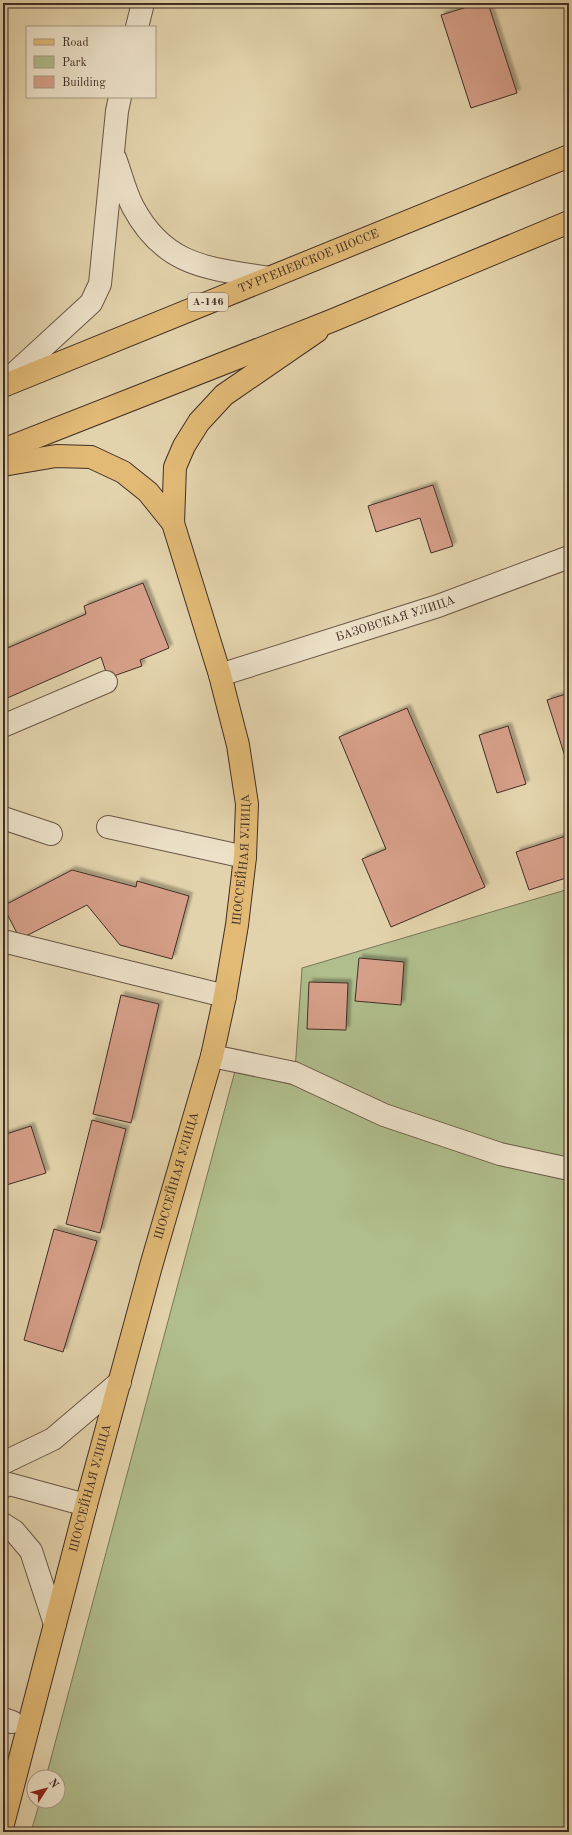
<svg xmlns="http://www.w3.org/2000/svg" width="572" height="1835" font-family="'Old Standard TT',serif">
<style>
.green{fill:#b0bd8c;stroke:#787658}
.building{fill:#d69f89;stroke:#412e25;filter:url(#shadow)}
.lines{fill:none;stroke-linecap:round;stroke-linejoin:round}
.minor-casing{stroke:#6a5747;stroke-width:24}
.major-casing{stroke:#412e25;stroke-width:24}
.highway-casing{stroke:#412e25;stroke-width:24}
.minor{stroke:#ede2c9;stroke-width:22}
.major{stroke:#e2ba76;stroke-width:22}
.highway{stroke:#e2ba76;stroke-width:22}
.labels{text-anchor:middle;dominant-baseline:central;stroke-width:3;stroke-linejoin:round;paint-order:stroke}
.shield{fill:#ede2c9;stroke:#756456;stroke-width:1}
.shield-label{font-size:11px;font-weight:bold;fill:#412e25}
.street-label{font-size:12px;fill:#412e25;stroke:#ede2c9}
</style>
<defs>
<filter id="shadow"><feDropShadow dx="3.5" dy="-3.5" stdDeviation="1" flood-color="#0004"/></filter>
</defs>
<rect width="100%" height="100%" fill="#e3d3ac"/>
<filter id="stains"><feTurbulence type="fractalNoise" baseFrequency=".005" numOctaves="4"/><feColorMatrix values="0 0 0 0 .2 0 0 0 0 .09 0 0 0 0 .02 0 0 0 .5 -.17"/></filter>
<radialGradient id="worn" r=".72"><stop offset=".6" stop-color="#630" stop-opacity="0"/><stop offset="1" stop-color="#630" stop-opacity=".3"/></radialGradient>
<path class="green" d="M 569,889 L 569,1832 L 31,1832 L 40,1801 L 58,1801 L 58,1777 L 46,1777 L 235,1071 L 294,1085 L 302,968 Z"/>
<g class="building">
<path d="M 480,3 L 488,3 L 517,93 L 471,108 L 441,15 Z"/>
<path d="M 433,485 L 453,546 L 431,553 L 420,518 L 376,532 L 368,506 Z"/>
<path d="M 143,583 L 169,648 L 140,660 L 142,666 L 108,678 L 101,657 L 5,699 L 3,696 L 3,650 L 86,614 L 84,606 Z"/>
<path d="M 569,693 L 569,769 L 547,700 Z"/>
<path d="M 407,708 L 485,887 L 391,927 L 362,859 L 386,849 L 339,737 Z"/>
<path d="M 508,726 L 526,784 L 497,793 L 479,735 Z"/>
<path d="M 569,835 L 569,877 L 529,890 L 516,852 Z"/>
<path d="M 72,870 L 136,887 L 137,881 L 189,896 L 172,959 L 120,945 L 87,905 L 20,939 L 3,906 Z"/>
<path d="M 359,958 L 404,962 L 401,1005 L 355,1001 Z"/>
<path d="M 309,982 L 348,983 L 346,1030 L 307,1029 Z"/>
<path d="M 121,995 L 159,1004 L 131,1123 L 93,1114 Z"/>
<path d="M 92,1120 L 126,1129 L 100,1233 L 66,1224 Z"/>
<path d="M 31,1126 L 46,1173 L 3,1186 L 3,1135 Z"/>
<path d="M 54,1229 L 97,1241 L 63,1352 L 24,1340 Z"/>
</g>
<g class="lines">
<g class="minor-casing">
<g id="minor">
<path d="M 137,27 L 143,3"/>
<path d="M 115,158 C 121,174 125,192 133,207 C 165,267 208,268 269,278"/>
<path d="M 3,384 L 91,303 L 100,284 L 117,111 L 120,97"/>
<path id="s1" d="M 220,675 L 438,606 L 569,557"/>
<path d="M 3,726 L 106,682"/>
<path d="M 3,818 L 51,834"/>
<path d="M 108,827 L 245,857"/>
<path d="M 3,941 L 225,996"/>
<path d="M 212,1056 L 294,1073 L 384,1115 L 500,1154 L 569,1169"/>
<path d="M 3,1463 L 53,1439 L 120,1382"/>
<path d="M 3,1487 L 9,1484 L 86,1505"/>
<path d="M 3,1524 L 14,1531 L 31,1551 L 55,1624"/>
<path d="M 3,1719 L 12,1722"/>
</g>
</g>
<g class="major-casing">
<g id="major">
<path d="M 3,465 L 56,456 L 91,457 L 123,472 L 148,492 L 173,523"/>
<path id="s2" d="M 3,1824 L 86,1505 L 151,1266 L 212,1056 L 225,996 L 237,925 L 245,857 L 247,804 L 238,745 L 220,675 L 173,523 L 175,467 L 184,446 L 199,422 L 224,395 L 317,331"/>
</g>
</g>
<g class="highway-casing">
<g id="highway">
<path id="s3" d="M 3,386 L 569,156"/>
<path d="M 3,450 L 331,321 L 569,222"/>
</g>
</g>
<use href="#minor" class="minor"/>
<use href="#major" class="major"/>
<use href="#highway" class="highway"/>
</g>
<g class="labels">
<rect class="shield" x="188" y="293" width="40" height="18" rx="3"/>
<g class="shield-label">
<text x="208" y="302">А-146</text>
</g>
<g class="street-label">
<text stroke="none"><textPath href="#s3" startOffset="330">ТУРГЕНЕВСКОЕ ШОССЕ</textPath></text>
<text stroke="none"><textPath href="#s1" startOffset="184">БАЗОВСКАЯ УЛИЦА</textPath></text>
<text stroke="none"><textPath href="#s2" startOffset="995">ШОССЕЙНАЯ УЛИЦА</textPath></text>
<text stroke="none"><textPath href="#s2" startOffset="671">ШОССЕЙНАЯ УЛИЦА</textPath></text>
<text stroke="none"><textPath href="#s2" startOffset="347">ШОССЕЙНАЯ УЛИЦА</textPath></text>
</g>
</g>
<rect width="572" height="1835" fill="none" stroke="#e3d3ac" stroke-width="16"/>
<rect x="4" y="4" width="564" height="1827" fill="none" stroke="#412e25" stroke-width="2"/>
<rect x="8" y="8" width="556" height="1819" fill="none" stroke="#412e25"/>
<rect x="26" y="26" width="130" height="72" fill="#ede2c9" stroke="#a89a87"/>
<rect x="34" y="39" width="20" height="6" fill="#e2ba76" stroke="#a89a87"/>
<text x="62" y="46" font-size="12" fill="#412e25">Road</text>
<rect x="34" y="56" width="20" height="12" fill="#b0bd8c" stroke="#a89a87"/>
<text x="62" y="66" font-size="12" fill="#412e25">Park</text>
<rect x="34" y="76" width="20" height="12" fill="#d69f89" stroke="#a89a87"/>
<text x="62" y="86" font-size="12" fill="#412e25">Building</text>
<g transform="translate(46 1789) rotate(54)"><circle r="19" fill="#ede2c9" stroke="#a89a87"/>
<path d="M0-3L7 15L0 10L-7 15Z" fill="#8f2418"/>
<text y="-6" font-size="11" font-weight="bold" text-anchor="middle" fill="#412e25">N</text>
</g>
<rect width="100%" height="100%" filter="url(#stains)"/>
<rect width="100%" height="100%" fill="url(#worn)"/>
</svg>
